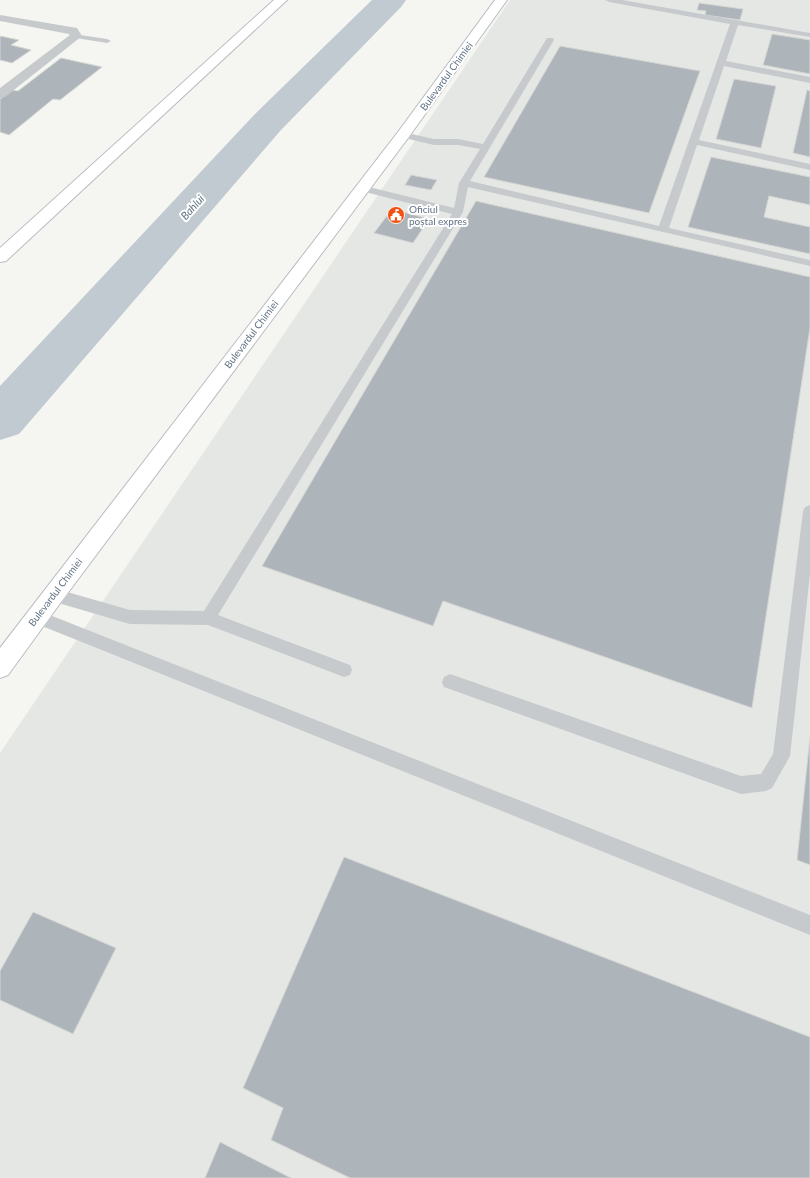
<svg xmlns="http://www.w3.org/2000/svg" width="810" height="1178" font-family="Lato,sans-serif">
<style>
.built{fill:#e5e7e4}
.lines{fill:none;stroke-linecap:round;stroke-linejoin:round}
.river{fill:#c0cad0;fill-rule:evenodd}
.building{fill:#adb5bb;stroke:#d6d6d4}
.secondary-casing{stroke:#b8bdc2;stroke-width:2}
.lane{fill:#c7cacd;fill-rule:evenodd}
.street{fill:#c7cacd;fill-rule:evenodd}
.secondary{fill:#fff;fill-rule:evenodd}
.labels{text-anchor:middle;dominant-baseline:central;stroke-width:4;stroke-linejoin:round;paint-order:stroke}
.far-street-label{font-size:10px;fill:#617385;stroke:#fff}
.far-poi-label{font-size:10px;fill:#617385;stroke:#fff;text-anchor:start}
.far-water-label{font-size:11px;font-style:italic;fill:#5d7682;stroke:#fff}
</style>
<rect width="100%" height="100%" fill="#f5f5f1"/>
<path class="built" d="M 510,0 L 810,0 L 810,1178 L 0,1178 L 0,753 Z"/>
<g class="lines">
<path class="river" d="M 372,0 L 406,0 L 401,7 L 281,130 L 19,434 L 0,440 L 0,386 L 255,114 Z"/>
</g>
<g class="building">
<path d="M 699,3 L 743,9 L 740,20 L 705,15 L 706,11 L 697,10 Z"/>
<path d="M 772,34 L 810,40 L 810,74 L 763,65 Z"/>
<path d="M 0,36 L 19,40 L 11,45 L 31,50 L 12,63 L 0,60 Z"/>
<path d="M 560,46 L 700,71 L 649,213 L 484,177 Z"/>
<path d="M 61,58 L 102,67 L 60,100 L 53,99 L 9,135 L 0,132 L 0,99 L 12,90 L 18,91 Z"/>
<path d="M 734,79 L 776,86 L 761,148 L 716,139 Z"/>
<path d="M 807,90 L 810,91 L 810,157 L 793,153 Z"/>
<path d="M 711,157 L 810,177 L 810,205 L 769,196 L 764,217 L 810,227 L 810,254 L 688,227 Z"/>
<path d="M 411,175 L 437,180 L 431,190 L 405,185 Z"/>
<path d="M 476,201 L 810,277 L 810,328 L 752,708 L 443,601 L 433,626 L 262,566 Z"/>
<path d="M 392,209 L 429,219 L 413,243 L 374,233 Z"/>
<path d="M 810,737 L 810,865 L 797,860 Z"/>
<path d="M 344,857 L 810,1037 L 810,1178 L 350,1178 L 271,1140 L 283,1108 L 243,1088 Z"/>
<path d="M 33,912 L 116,948 L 73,1034 L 0,1000 L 0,971 Z"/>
<path d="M 220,1142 L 291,1178 L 205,1178 Z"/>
</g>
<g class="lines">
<g class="secondary-casing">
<g id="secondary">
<path d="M 274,0 L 287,0 L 6,261 L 0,262 L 0,248 Z"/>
<path d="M 495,0 L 507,0 L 408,138 L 61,602 L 8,675 L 0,678 L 0,648 L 398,132 Z"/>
</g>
</g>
<g class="lane">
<path d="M 605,0 L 622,0 L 810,33 L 810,37 L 738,25 L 726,61 L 810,77 L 810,83 L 724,66 L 699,140 L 810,164 L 810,170 L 697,145 L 669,228 L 810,260 L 810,266 L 468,187 L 463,212 L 218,615 L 350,665 L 352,670 L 350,675 L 344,677 L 208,625 L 130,624 L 48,600 L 45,595 L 48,590 L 53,588 L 130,610 L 204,611 L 452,214 L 357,190 L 356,188 L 361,185 L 454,208 L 459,183 L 480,149 L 458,145 L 434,145 L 400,137 L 398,135 L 403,132 L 434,139 L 458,139 L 483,144 L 547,38 L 553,38 L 554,40 L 470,181 L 659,226 L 730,24 L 609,2 Z"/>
<path d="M 73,34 L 107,39 L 111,41 L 107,43 L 76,38 L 72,36 Z"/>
<path d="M 810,505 L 810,574 L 790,756 L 772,788 L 766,791 L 741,794 L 444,687 L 442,682 L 444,677 L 450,674 L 741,776 L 761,774 L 773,754 L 803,511 L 805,507 Z"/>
<path d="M 37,610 L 810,915 L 810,935 L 32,622 L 29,617 L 32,612 Z"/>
</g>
<path class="street" d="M 0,15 L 77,28 L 82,36 L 5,97 L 0,98 L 0,88 L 70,35 L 69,34 L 0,21 Z"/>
<use href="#secondary" class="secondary"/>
</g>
<defs>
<g id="civic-disc" transform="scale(0.9)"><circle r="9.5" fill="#f25214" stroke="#fff"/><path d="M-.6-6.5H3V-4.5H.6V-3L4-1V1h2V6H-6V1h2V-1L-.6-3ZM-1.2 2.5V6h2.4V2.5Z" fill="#fff"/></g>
</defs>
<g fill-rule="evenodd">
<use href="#civic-disc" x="396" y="215"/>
</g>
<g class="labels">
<g class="far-street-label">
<text transform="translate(446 76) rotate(-54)">Bulevardul Chimiei</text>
<text transform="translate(251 334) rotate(-53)">Bulevardul Chimiei</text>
<text transform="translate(55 592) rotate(-53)">Bulevardul Chimiei</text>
</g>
<g class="far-poi-label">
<text x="409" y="209">Oficiul<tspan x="409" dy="12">poștal expres</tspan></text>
</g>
<g class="far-water-label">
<text transform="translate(192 207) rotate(-48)">Bahlui</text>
</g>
</g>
</svg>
